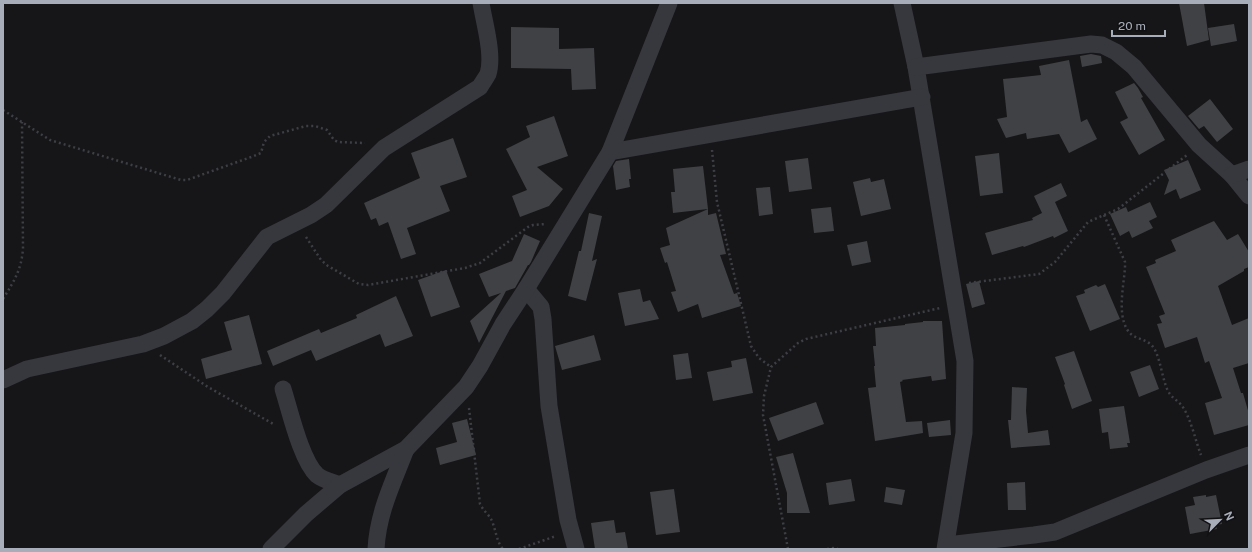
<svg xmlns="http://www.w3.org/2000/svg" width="1252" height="552" font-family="'Public Sans',sans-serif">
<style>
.building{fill:#404145}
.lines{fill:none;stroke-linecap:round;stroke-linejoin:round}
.path{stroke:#3d3f44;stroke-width:2.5;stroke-dasharray:2 3;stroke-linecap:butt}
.street{stroke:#37383d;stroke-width:17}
</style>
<rect width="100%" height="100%" fill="#161618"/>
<g class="building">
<path d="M 1179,3 L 1204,3 L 1209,40 L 1187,46 Z"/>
<path d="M 1234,24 L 1237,41 L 1211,46 L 1208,28 Z"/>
<path d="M 511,27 L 559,28 L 559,49 L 594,48 L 596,89 L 572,90 L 571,69 L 511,68 Z"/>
<path d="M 1091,54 L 1101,56 L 1102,63 L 1082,67 L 1080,56 Z"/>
<path d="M 1069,60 L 1081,122 L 1087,119 L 1097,139 L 1069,153 L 1059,134 L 1027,139 L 1026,133 L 1006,138 L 997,119 L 1007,117 L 1003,79 L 1041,75 L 1039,66 Z"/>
<path d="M 1134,83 L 1138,88 L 1143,97 L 1141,98 L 1165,140 L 1139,155 L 1120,122 L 1128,118 L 1115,92 Z"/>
<path d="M 1210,99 L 1233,129 L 1217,142 L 1204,126 L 1199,129 L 1188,116 Z"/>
<path d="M 554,116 L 568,156 L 537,167 L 563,189 L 549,206 L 520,217 L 512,196 L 527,190 L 506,149 L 530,137 L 526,126 Z"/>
<path d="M 453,138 L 467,177 L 440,186 L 450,211 L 407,228 L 416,254 L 401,259 L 388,222 L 379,226 L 376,218 L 371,220 L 364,203 L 420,178 L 411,153 Z"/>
<path d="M 999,153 L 1003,193 L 980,196 L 975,156 Z"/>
<path d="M 808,158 L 812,189 L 789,192 L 785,161 Z"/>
<path d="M 629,159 L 631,179 L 629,179 L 630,187 L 616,190 L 613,166 L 616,161 Z"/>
<path d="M 1188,160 L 1201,190 L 1180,199 L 1176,189 L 1164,195 L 1169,180 L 1164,170 Z"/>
<path d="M 703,166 L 708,209 L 673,213 L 671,192 L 675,192 L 673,169 Z"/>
<path d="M 870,178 L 871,182 L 884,179 L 891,209 L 861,216 L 853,182 Z"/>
<path d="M 1061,183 L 1067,196 L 1055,202 L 1068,231 L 1054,238 L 1053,236 L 1024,247 L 1023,246 L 992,255 L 985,233 L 1033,220 L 1032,218 L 1042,213 L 1034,196 Z"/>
<path d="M 770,187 L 773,214 L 759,216 L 756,188 Z"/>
<path d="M 1150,202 L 1157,217 L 1149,221 L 1153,228 L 1132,238 L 1129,231 L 1120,236 L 1110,214 L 1126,207 L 1128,212 Z"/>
<path d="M 831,207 L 834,231 L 814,233 L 811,209 Z"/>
<path d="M 708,209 L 708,215 L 716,213 L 726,254 L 720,255 L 734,294 L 737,293 L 741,306 L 702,318 L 698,304 L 678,312 L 671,292 L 676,291 L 667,262 L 665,263 L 660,248 L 670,245 L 666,228 Z"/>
<path d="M 589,213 L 602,216 L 592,261 L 597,259 L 586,301 L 568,296 L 579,251 L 581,251 Z"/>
<path d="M 1214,221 L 1227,240 L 1238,234 L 1249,252 L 1249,267 L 1244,269 L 1244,271 L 1218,286 L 1232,325 L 1249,318 L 1249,363 L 1233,368 L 1241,393 L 1243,393 L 1249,414 L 1249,425 L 1214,435 L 1205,403 L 1222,398 L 1209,361 L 1205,363 L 1197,337 L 1165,348 L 1157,324 L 1162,323 L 1159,316 L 1165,314 L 1146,267 L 1156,263 L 1155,260 L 1176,251 L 1171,240 Z"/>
<path d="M 524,234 L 540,241 L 531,262 L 529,265 L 528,265 L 515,288 L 506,291 L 479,343 L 470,321 L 501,293 L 489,297 L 479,274 L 512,261 Z"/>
<path d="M 867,241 L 871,262 L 852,266 L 847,245 Z"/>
<path d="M 446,270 L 460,307 L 431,317 L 418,280 Z"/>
<path d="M 979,281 L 985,304 L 972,308 L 966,284 Z"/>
<path d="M 1105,284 L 1120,319 L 1090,331 L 1076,296 L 1085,293 L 1084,290 L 1096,285 L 1098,287 Z"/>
<path d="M 640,289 L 643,302 L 650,300 L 659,319 L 625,326 L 618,293 Z"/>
<path d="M 396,296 L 413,336 L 385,347 L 380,334 L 316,361 L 311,350 L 273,366 L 267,351 L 319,329 L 321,333 L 357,318 L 356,315 Z"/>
<path d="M 249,315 L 262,364 L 206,379 L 201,359 L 232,350 L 224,322 Z"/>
<path d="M 923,321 L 942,321 L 946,379 L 932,381 L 931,376 L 902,380 L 903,381 L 900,382 L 906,422 L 922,421 L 923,433 L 875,441 L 868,388 L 876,387 L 874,366 L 875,366 L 873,346 L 876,346 L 875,328 L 905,325 L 905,324 L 923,322 Z"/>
<path d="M 594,335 L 601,360 L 562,370 L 555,346 Z"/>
<path d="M 1074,351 L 1092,401 L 1072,409 L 1064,385 L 1065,384 L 1055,357 Z"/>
<path d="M 688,353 L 692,378 L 676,380 L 673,355 Z"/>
<path d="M 746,358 L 753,393 L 713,401 L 707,372 L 732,367 L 731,361 Z"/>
<path d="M 1150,365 L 1159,389 L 1139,397 L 1130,372 Z"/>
<path d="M 1012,387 L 1027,388 L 1026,411 L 1028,433 L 1048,430 L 1050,445 L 1011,448 L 1008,420 L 1011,420 Z"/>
<path d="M 816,402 L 824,424 L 778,441 L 769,418 Z"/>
<path d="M 1124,406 L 1130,443 L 1127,443 L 1128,447 L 1110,449 L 1108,432 L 1102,433 L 1099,409 Z"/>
<path d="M 467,419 L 476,455 L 440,465 L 436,448 L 457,442 L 452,423 Z"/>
<path d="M 950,420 L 951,435 L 929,437 L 927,423 Z"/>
<path d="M 793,453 L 810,513 L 787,513 L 787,493 L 776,457 Z"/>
<path d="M 851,479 L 855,501 L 829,505 L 826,483 Z"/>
<path d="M 1025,482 L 1026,510 L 1008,510 L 1007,483 Z"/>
<path d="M 886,487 L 905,490 L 902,505 L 884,502 Z"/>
<path d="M 674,489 L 680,532 L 656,535 L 650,492 Z"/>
<path d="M 1206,495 L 1206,497 L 1216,495 L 1222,524 L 1216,525 L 1217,529 L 1190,534 L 1185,507 L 1195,505 L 1193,497 Z"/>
<path d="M 614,520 L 616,533 L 625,532 L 628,549 L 595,549 L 591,523 Z"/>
</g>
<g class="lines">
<g class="path">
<path d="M 3,110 L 50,140 L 181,180 L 187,180 L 254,156 L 261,153 L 264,142 L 270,136 L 306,126 L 315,126 L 327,130 L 334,140 L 338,142 L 365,143"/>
<path d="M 712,150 L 717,202 L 751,346 L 759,358 L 771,367"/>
<path d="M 1104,215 L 1125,262 L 1125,267 C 1124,286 1115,321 1132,335 C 1140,340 1150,340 1155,350 C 1161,362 1162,378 1168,391 C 1172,399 1180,401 1184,409 C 1191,420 1196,442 1201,455"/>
<path d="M 306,237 L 321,260 L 328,266 L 359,284 L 368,285 L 465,268 L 480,263 L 528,227 L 533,225 L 546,224"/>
<path d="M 969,283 L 1039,274 L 1055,262 L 1088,222 L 1118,209 L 1187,155"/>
<path d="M 3,299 C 14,281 21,271 23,249 L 22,122"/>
<path d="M 160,355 L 208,387 L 275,425"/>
<path d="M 469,408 L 480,504 C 483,510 488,514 491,519 C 496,529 496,541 503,549"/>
<path d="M 519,549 L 556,536"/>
<path d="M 788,549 L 763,415 L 764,396 L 771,367 L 798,343 L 806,339 L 940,308"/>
<path d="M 827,549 L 833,548 L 838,549"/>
</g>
<g class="street">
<path d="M 902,3 L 916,67 L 965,361 L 964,433 L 945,549"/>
<path d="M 916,67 L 1091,44 L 1102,45 L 1116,52 L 1134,67 L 1199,145 L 1232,175 L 1249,196"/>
<path d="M 610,152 L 922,97"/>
<path d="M 1232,175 L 1249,169"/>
<path d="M 526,289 L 541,307 L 543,319 L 549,406 L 568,520 L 576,549"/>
<path d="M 3,380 L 27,369 L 143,344 L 164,336 L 192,321 L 207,309 L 223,293 L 267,237 L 311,215 L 326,205 L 384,148 L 480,87 C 482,83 486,78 488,74 C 494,55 484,22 481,3"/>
<path d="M 283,389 C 290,411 301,460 317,475 C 323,480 332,482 340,485"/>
<path d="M 947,545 L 1034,535 L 1055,532 L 1206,470 L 1249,455"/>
<path d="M 271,549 L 306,514 L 340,485 L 406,449 L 466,387 L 480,366 L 503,324 L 526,289 L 610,152 L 669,3"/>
<path d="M 376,549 C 378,512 393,483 406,449"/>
</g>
</g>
<rect width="1252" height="552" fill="none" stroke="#a8aeb9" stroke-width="8"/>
<g transform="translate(1220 520) rotate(66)" stroke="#111113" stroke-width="3" paint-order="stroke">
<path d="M0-3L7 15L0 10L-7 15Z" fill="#a8aeb9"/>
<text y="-6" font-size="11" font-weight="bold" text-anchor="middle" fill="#a8aeb9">N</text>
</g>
<path d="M1112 30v6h53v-6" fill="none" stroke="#a8aeb9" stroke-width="2"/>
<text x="1118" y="30" font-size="12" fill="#a8aeb9" stroke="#111113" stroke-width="3" paint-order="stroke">20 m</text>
</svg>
